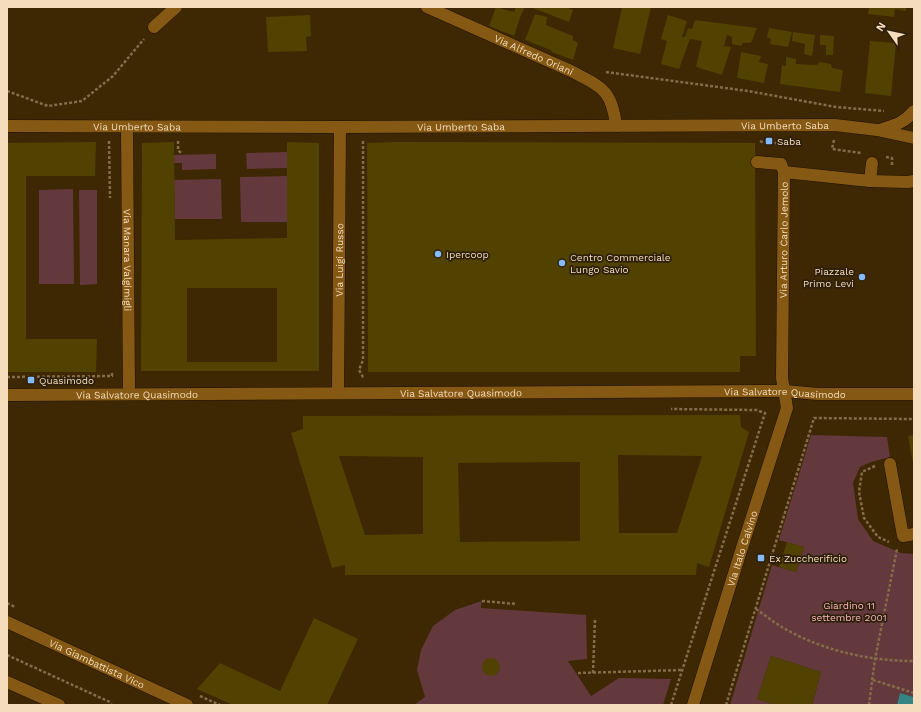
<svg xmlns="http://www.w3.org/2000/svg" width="921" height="712" font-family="'Work Sans',sans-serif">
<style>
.green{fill:#64393d}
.water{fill:#338482}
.building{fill:#514201;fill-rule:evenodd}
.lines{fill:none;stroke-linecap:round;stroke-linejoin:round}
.minor-casing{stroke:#201201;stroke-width:13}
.path{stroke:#846c4a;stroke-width:2.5;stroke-dasharray:3 2;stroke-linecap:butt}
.minor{stroke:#855913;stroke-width:12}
.poi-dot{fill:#86bbfb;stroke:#2e200c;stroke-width:1.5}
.labels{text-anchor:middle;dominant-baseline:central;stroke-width:3.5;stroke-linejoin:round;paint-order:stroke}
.street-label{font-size:10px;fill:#f5dcbd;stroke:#2e200c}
.poi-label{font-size:10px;fill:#f5dcbd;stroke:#2e200c;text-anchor:start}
.park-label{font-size:10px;fill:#f6b5ba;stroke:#2e200c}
</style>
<rect width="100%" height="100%" fill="#3e2703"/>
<g class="green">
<path d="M 287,152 L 287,168 L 247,169 L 246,153 Z"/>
<path d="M 216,154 L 216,169 L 182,170 L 182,163 L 174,163 L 174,155 Z"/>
<path d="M 287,176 L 287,222 L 241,222 L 240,177 Z"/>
<path d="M 221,179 L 222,219 L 175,219 L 174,180 Z"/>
<path d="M 73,189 L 74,284 L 39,284 L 39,190 Z"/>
<path d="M 79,190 L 97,190 L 97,284 L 80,285 Z"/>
<path d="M 811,435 L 887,437 L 890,457 L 871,462 L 860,467 L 853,483 L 858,519 L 873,541 L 901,553 L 914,554 L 914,697 L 900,693 L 897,705 L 812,705 L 821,672 L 771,656 L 757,699 L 776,705 L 730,705 L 772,565 L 796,572 L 804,547 L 779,540 Z"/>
<path d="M 482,601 L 481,608 L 586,615 L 587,659 L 568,661 L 591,696 L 619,678 L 671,679 L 663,705 L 414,705 L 425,697 L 417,670 L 421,650 L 433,626 L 455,610 Z"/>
</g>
<path class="water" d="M 900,693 L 914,697 L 914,705 L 897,705 Z"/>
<g class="building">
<path d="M 496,7 L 514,12 L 516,7 L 525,7 L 521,15 L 514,36 L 489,26 Z"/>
<path d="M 530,7 L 566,7 L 573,10 L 569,22 Z"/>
<path d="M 622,7 L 651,7 L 640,54 L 613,48 Z"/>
<path d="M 869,7 L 906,7 L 906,11 L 895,9 L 894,17 L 868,14 Z"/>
<path d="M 535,14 L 547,17 L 546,25 L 573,36 L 573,40 L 578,43 L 573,60 L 552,52 L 551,50 L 525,40 Z"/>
<path d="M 310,15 L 311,36 L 306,37 L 307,51 L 268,52 L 266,17 Z"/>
<path d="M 668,15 L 687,21 L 682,37 L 685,37 L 688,28 L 692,29 L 695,20 L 757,28 L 751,43 L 743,43 L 741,46 L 732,44 L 732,37 L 727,35 L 724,46 L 731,47 L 722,75 L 696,67 L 702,41 L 690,39 L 679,69 L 661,64 L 667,41 L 661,39 Z"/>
<path d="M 769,28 L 792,32 L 788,47 L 770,44 L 771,39 L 767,37 Z"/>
<path d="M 793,32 L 815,35 L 812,56 L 804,54 L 805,44 L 792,41 Z"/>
<path d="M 820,35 L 834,36 L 833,55 L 826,55 L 826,45 L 820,45 Z"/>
<path d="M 870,41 L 896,43 L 891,96 L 865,93 Z"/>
<path d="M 741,52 L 761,56 L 759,62 L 768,64 L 764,83 L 737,78 Z"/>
<path d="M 786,57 L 796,59 L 796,64 L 817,65 L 819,62 L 831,64 L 832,68 L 843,70 L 840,92 L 780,84 L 782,65 L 786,66 Z"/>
<path d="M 96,142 L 95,176 L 26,176 L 26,339 L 97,339 L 96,372 L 7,372 L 7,143 Z"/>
<path d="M 174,142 L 175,240 L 287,238 L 287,142 L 319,143 L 319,371 L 141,371 L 142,143 ZM 187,288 L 277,288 L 277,362 L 187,362 Z"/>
<path d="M 397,142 L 755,143 L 756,356 L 740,356 L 740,372 L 368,372 L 367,143 Z"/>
<path d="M 740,415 L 741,427 L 749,432 L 709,567 L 697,563 L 696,575 L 345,575 L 345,565 L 332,568 L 291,433 L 303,429 L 303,416 ZM 618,455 L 702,456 L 677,533 L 619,533 ZM 339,456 L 423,457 L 423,534 L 365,535 ZM 580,462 L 580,541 L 460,542 L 458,463 Z"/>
<path d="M 914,435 L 914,463 L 913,463 L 908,436 Z"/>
<path d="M 787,542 L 804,547 L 796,572 L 779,567 Z"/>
<path d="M 314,618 L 358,639 L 327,705 L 233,705 L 197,689 L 220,663 L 280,691 Z"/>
<path d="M 771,656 L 821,672 L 812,705 L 776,705 L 757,699 Z"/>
<circle cx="491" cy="667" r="9"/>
</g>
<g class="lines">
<g class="minor-casing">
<g id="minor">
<path id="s1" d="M 427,7 L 571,71 C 601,87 612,89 616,126"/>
<path d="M 154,27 L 176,7"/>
<path id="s2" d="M 7,126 L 340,127 L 835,125 L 877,130 L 914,138"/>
<path id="s3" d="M 127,127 L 129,394"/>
<path d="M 879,130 C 894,125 903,124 914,111"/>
<path d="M 757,162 L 781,164 L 784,172"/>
<path d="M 870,181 L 872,163"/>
<path id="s4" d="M 338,392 L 340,127"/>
<path id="s5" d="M 7,395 L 785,391 L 818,394 L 914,394"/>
<path d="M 890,464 L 903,536 L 914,534"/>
<path id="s6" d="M 7,622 L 187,705"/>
<path d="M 7,682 L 59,705"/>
<path id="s7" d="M 693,705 L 740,554 L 787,408 L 782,378 L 784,172 L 870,181 L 908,182 L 914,181"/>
</g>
</g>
<g class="path">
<path d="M 606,72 L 748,91 L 836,107 L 884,111"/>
<path d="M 7,91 L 48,106 L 82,101 L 113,76 L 144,39"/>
<path d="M 834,140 L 832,149 L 861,153"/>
<path d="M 109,141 L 110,198"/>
<path d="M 178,141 L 178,150 L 182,154"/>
<path d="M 363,141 L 363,360 L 359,370 L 363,377 L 365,377"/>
<path d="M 760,141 L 764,143 L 783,143"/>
<path d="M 886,157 L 892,158 L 892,165 L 890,165"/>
<path d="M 7,377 L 112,376 L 112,373"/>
<path d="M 875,466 L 862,472 L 859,492 L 864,518 L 878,537 L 889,542"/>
<path d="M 482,601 L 517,604"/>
<path d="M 7,603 L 15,607"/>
<path d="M 756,609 C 766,616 776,624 787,630 C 825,651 870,661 914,661"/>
<path d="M 7,655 L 112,703"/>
<path d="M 578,673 L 682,670"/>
<path d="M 593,673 L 595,619"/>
<path d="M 873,680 L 914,693"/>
<path d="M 200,696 L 220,705"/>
<path d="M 671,705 L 765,413 L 756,410 L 671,409"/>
<path d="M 726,705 L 814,418 L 914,419"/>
<path d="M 869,705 L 875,659 L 897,549"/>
</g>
<use href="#minor" class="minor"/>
</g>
<g class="poi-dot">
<rect x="765" y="137" width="8" height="8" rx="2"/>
<circle cx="438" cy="254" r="4"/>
<circle cx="562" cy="263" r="4"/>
<circle cx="862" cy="277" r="4"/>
<rect x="27" y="376" width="8" height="8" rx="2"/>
<rect x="757" y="554" width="8" height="8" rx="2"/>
</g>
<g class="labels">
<g class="street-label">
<text stroke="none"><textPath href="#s1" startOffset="117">Via Alfredo Oriani</textPath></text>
<text stroke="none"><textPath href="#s2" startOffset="778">Via Umberto Saba</textPath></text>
<text stroke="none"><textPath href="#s2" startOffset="130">Via Umberto Saba</textPath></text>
<text stroke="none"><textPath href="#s2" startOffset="454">Via Umberto Saba</textPath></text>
<text stroke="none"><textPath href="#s7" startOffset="480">Via Arturo Carlo Jemolo</textPath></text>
<text stroke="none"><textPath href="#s3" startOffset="133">Via Manara Valgimigli</textPath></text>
<text stroke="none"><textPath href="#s4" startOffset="132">Via Luigi Russo</textPath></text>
<text stroke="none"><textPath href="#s5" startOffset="454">Via Salvatore Quasimodo</textPath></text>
<text stroke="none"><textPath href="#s5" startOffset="778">Via Salvatore Quasimodo</textPath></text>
<text stroke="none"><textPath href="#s5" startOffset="130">Via Salvatore Quasimodo</textPath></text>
<text stroke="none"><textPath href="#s7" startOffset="164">Via Italo Calvino</textPath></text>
<text stroke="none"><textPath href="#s6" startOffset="99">Via Giambattista Vico</textPath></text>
</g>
<g class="poi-label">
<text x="777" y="141">Saba</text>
<text x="446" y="254">Ipercoop</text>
<text x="570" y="257">Centro Commerciale<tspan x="570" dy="12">Lungo Savio</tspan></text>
<text x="854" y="271" text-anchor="end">Piazzale<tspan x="854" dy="12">Primo Levi</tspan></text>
<text x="39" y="380">Quasimodo</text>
<text x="769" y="558">Ex Zuccherificio</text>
</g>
<g class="park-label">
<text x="849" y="605">Giardino 11<tspan x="849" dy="12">settembre 2001</tspan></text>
</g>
</g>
<rect width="921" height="712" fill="none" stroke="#f5dcbd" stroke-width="16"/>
<g transform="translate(889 32) rotate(303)" stroke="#2e200c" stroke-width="3" paint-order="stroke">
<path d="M0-3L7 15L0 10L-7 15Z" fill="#f5dcbd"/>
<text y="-6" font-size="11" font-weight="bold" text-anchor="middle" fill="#f5dcbd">N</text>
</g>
</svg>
